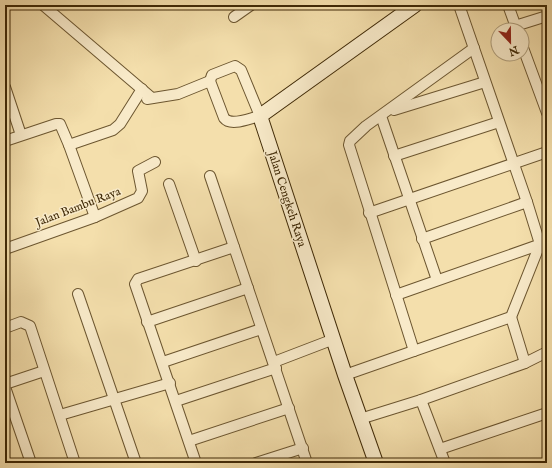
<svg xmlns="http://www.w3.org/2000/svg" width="552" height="468" font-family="'IM FELL English',serif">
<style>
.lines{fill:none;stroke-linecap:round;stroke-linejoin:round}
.street-casing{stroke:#6c5630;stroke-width:12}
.secondary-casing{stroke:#3f2906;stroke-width:16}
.street{stroke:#f8eac9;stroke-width:10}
.secondary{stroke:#f8eac9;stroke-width:14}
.labels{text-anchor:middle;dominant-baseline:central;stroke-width:3;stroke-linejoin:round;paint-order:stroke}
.street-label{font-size:12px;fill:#3f2906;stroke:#f8eac9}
</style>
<rect width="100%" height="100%" fill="#f4dfac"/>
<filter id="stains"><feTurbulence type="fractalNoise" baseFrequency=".005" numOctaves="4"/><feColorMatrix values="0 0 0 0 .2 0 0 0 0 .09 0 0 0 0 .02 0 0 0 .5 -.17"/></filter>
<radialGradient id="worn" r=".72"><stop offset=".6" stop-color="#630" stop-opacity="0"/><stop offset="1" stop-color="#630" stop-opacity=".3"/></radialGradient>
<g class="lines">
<g class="street-casing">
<g id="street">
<path d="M 43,5 L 152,98"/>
<path d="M 508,5 L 517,30"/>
<path d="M 234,17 L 251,5"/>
<path d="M 515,26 L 547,16"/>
<path d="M 522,45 L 547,113"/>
<path d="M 235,66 L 241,70 L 260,116 C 250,118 231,127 224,118 L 210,81 L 212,75 Z"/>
<path d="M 5,87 L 21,135"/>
<path d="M 147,99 L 178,94 L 210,81"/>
<path d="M 394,110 L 485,82"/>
<path d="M 381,116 L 437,280"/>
<path d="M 5,141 L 56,124 L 60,124 L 69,145 L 95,217"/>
<path d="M 69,145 L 113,130 L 120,124 L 142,89"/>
<path d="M 394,156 L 499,122"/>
<path d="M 210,176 L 307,463"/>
<path d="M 169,184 L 196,261"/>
<path d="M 369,213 L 547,152"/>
<path d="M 422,239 L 527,202"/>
<path d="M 5,249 L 95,217 L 138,198 L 142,191 L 138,171 L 155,162"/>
<path d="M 78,294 L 136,463"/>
<path d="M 396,295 L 547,242"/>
<path d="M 511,317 L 525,363"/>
<path d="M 147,322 L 248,288"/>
<path d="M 5,328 L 21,322 L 30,326 L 75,463"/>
<path d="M 414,351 L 349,145 L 350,141 L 366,126 L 474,48"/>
<path d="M 163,362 L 261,329"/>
<path d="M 274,362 L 334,339"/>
<path d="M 345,375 L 511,317 L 540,244 L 527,202 L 459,5"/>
<path d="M 5,384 L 44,371"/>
<path d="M 5,387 L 31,463"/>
<path d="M 421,400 L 445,463"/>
<path d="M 176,401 L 276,368"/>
<path d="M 60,415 L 170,383"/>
<path d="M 360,419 L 421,400 L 525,363 L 547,352"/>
<path d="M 189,441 L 289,408"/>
<path d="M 440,449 L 547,413"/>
<path d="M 196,463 L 135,284 L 138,279 L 234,247"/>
<path d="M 256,463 L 303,448"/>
</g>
</g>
<g class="secondary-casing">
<path id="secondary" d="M 376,463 L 345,375 L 260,116 L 415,5"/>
</g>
<use href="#street" class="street"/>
<use href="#secondary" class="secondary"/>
</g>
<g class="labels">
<g class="street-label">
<text transform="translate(287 199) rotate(72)">Jalan Cengkeh Raya</text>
<text transform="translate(78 207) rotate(-21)">Jalan Bambu Raya</text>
</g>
</g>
<rect width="552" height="468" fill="none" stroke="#f4dfac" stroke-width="20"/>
<rect x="6" y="6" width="540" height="456" fill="none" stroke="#3f2906" stroke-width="2"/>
<rect x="10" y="10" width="532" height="448" fill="none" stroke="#3f2906"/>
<g transform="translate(510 42) rotate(158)"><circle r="19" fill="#f8eac9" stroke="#ae9d7b"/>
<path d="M0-3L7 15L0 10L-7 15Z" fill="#8f2418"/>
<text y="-6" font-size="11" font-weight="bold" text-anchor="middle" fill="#3f2906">N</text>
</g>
<rect width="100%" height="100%" filter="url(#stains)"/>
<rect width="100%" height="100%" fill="url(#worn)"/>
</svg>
